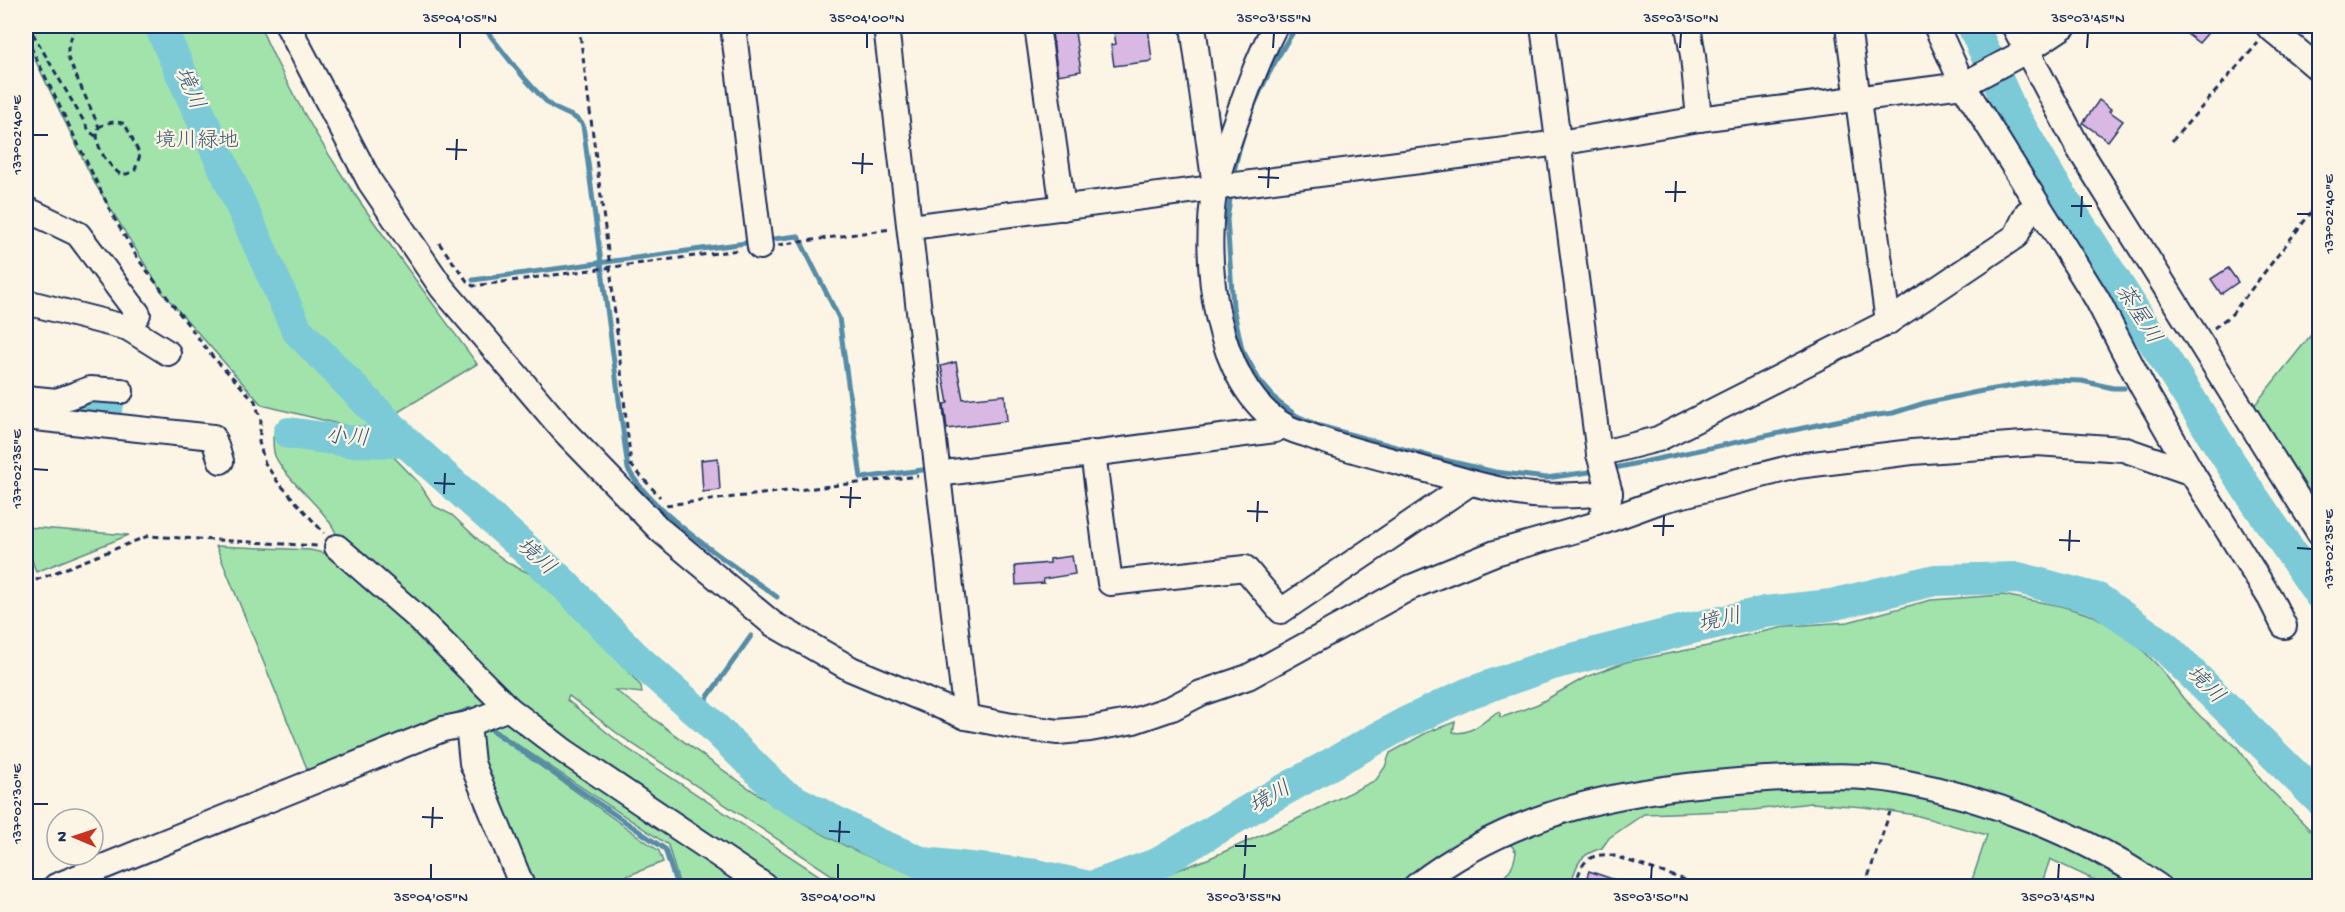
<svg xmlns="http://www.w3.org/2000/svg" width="2345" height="912" font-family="'Gochi Hand','Klee One',sans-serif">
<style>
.green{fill:#a2e3ac;stroke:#5e8985;stroke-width:1.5}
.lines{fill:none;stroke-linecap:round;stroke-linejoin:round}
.stream{stroke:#558ca7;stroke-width:5}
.river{stroke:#7bcad7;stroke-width:32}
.building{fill:#d9b8e3;stroke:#1b2f5e;stroke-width:1.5}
.minor-casing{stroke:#1b2f5e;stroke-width:28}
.path{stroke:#1b2f5e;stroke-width:3;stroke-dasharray:6 4.5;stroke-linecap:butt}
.minor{stroke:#fcf5e5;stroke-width:24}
.ticks{fill:none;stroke:#1b2f5e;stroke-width:2}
.labels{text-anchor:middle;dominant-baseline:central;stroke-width:4.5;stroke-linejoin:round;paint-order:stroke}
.park-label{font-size:21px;fill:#3d5c72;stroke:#fcf5e5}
.water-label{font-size:22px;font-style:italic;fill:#33567c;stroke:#fcf5e5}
.neatline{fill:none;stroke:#1b2f5e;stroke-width:2}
.ticks-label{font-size:15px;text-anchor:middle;fill:#1b2f5e}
</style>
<rect width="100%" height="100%" fill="#fcf5e5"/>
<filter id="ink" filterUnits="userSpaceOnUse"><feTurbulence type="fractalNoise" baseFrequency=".0167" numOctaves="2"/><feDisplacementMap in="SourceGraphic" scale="12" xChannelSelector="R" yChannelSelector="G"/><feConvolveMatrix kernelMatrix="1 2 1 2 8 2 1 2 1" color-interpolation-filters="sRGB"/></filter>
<g filter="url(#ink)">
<g class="green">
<path d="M 26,26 L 260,26 C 313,149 399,256 477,364 L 367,431 L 262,405 L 162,292 L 94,182 L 26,41 Z"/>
<path d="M 2319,325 L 2319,512 L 2253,407 Z"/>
<path d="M 273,437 L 280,437 L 286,442 L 385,448 L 419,483 L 434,506 L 452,515 L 484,545 L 510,564 L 548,582 L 641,686 L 642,693 L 615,690 C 714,763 848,875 973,886 L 844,886 L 841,881 L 622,737 L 569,696 L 567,700 L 625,747 L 835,886 L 780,886 L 735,860 L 570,749 L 337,536 C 328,510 288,483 275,456 C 273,450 273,443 273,437 Z"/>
<path d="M 26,527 L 129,535 L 36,572 L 26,542 Z"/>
<path d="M 216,546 L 310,550 L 328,554 L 493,697 L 479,713 L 471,707 L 308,771 Z"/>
<path d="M 2003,595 L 2061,606 L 2094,616 L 2131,638 L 2161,669 L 2183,698 L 2201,717 L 2237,747 L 2265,784 L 2320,840 L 2319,886 L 2168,886 L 1921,779 L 1628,790 L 1407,886 L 1135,886 L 1210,858 L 1295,820 L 1376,780 L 1385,767 L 1390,753 L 1426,733 L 1455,722 L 1453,732 C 1470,736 1484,721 1497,712 L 1500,712 L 1500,717 L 1503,717 L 1538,704 L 1586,677 L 1626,662 L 1718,644 L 1739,637 L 1789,626 L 1848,622 L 1931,600 Z"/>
<path d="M 498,715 L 756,886 L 680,886 L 668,845 L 494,729 L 486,721 Z"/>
<path d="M 480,723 L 659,851 L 663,862 L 601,886 L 526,886 L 475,760 Z"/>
<path d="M 1713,786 L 1896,787 L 2013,819 L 2146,886 L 2107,886 L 2050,859 L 2041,886 L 1970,886 L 1987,835 L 1915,815 L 1864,807 L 1811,803 L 1753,810 L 1644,814 L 1609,838 L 1602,848 C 1578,855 1577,864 1570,886 L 1468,886 L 1475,881 L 1495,884 C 1507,876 1514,867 1516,852 L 1512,846 L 1504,841 L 1506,835 Z"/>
</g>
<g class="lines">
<g class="stream">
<path d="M 483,26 C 503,52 524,80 549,104 C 559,113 576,114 583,125 L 628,469 C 655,516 732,564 777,597"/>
<path d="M 1233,178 C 1242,124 1267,71 1297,26"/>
<path d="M 1231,193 L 1227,219 L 1233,307 L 1242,349 L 1259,380 L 1278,402 L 1297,416 L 1320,426 L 1432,457 L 1495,472 L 1546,478 L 1597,471"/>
<path d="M 765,240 L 798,236 L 839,318 L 861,478 L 930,469"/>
<path d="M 473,280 L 753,242"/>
<path d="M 2156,370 L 2167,362"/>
<path d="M 1610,469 L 1841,420 L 1893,413 L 1925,403 L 1982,391 L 2051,380 L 2082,381 L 2113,388 L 2124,388"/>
<path d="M 697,712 L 751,636"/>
<path d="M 452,716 L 471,709 L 474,711"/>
<path d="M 493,731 L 665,849 L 677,886"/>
<path d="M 31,886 L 52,878"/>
</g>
<g class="river">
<path d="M 160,26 L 297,330 L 406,442 L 559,579 L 636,658 L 708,721 L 782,794 L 874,842 L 923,863 L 1037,875 L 1085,886"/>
<path d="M 1973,26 L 2013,114 L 2052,181 L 2246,487 L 2320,595"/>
<path d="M 29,411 C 55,412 83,411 108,404"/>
<path d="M 289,433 L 346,441 L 406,442"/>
<path d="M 1094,886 L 1159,863 L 1264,801 L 1405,723 L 1469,693 L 1553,664 L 1684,630 L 1765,612 L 1831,605 L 1935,580 L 2018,578 L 2098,599 L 2165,647 L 2320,800"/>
</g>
</g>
<g class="building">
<path d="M 1051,26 L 1074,26 L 1081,71 L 1058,75 Z"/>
<path d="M 1113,26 L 1148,26 L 1152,61 L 1114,66 L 1111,45 L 1116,44 Z"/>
<path d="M 2176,26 L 2214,26 L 2199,43 Z"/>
<path d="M 2099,100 L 2111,109 L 2109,111 L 2123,121 L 2108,141 L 2083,123 Z"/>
<path d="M 2228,268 L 2238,282 L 2221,294 L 2211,279 Z"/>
<path d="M 956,362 L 963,399 L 1005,395 L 1007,421 L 947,429 L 944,404 L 948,403 L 941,366 Z"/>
<path d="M 718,458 L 720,490 L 703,492 L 701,460 Z"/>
<path d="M 1072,556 L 1075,574 L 1043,579 L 1044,583 L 1016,585 L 1015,566 L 1050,563 L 1050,559 Z"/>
<path d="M 1589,871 L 1627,884 L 1627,886 L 1584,886 Z"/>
</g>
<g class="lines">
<g class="minor-casing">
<g id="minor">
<path d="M 288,26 L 370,182 L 442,288 L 565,432 L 660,530 L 773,624 L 851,669 L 966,717 L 1012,726 L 1058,732 L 1090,729 L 1134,721 L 1172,708 L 1201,693 L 1248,677 L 1409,588 L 1495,553 L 1597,524 L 1608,503 L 1610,493 L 1599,454 L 1543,26"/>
<path d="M 733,26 L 760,247"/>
<path d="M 886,26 L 966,717"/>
<path d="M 1037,26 L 1063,208"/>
<path d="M 1193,26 L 1214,179"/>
<path d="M 1275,26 C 1257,61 1244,98 1231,135 C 1225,152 1219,170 1215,188 C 1202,258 1214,384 1283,425 C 1290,430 1300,432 1308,435 C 1341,448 1375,456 1409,465 C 1449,476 1490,490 1532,495 C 1558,497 1584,495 1610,493"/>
<path d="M 1688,26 L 1693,56 L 1699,119"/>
<path d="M 1848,26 L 1888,322"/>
<path d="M 1936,26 L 1963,85 L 2097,299 L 2142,386 L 2192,473 L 2270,598 L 2284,626"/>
<path d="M 2014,26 L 2079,149 L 2320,534"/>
<path d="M 2268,26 L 2320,70"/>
<path d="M 26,209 L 78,234 L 138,314 L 128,328"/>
<path d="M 911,227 L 1559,143 L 1699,119 L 1963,85 L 2028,50 L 2064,26"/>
<path d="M 26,302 L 128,328 L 168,353"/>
<path d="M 26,398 L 57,401 L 90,389 L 121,391"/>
<path d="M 26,417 L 213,437 L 221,461"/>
<path d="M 1093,453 L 1110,583 L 1245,568 L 1281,611 L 1470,483"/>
<path d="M 1599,454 L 1658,439 L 1888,322 L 2016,236 L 2027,213"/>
<path d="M 938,474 L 1275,430 L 1283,425"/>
<path d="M 1597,524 L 1663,500 L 1797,466 L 1912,452 L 2037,443 L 2123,449 L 2192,473"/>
<path d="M 337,547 L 417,617 L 508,708 L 564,751 L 765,886"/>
<path d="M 468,724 L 472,763 L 522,886"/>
<path d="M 56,886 L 443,729 L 468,724 L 508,708"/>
<path d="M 1416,886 C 1521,805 1638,787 1766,779 C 1809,777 1855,773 1898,781 C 1988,798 2082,834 2158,886"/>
</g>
</g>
<g class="path">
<path d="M 26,26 L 29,27 L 90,132 L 97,137"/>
<path d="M 75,26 L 68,48 L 68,58 L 99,127 C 92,144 107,164 120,174 L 127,174 L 135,170 L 140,155 L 125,124 C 114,120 109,122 99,127"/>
<path d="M 579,26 L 610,267 L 631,465 L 660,497"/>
<path d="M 26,37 L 114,218 L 138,259 L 212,356 L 255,401 L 261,421 L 259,442 L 265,463 L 277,481 L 324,533"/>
<path d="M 2172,141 L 2258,43"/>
<path d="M 439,243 L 467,281 L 473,286 L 739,250"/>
<path d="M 778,245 L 891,229"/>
<path d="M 2214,328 L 2232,314 L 2320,201"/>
<path d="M 666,505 L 918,476"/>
<path d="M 26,584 L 148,536 L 318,546"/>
<path d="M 1575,886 C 1581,865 1585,853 1611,855 L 1703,886"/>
<path d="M 1865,886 L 1890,812"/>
</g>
<use href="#minor" class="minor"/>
</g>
</g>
<path class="ticks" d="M 460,48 L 460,33M 867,48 L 867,33M 1273,48 L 1274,33M 1680,48 L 1681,33M 2087,48 L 2088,33M 33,135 L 48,135M 446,149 L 467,150M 456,160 L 457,139M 852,163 L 873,164M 862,174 L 863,153M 1258,177 L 1279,178M 1268,188 L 1269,167M 1665,192 L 1686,192M 1675,202 L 1676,181M 2071,206 L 2092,206M 2297,214 L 2312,214M 2081,217 L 2082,196M 33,469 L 48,470M 434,483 L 455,484M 444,494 L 445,473M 840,497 L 861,498M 850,508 L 851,487M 1247,511 L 1268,512M 1257,522 L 1258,501M 1653,526 L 1674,526M 1663,536 L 1664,516M 2059,540 L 2080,541M 2297,548 L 2312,549M 2069,551 L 2070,530M 33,804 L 48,804M 422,817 L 443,818M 432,828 L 433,807M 829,831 L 850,832M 839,842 L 840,821M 1235,846 L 1256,846M 1245,856 L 1246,835M 431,879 L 431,864M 838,879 L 838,864M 1244,879 L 1245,864M 1651,879 L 1652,864M 2058,879 L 2059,864"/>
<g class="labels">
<g class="park-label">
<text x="197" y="142">境川緑地</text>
</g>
<g class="water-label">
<text transform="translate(188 89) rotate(66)">境川</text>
<text transform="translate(2137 315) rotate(58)">茶屋川</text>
<text transform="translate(347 439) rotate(4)">小川</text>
<text transform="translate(535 558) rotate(42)">境川</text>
<text transform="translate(1720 622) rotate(-13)">境川</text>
<text transform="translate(2204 686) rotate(45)">境川</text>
<text transform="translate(1271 799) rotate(-30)">境川</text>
</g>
</g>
<rect width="2345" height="912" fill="none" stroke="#fcf5e5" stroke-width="66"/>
<g transform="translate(75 837) rotate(272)"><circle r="28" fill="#fcf5e5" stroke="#a2a6af" stroke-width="1.5"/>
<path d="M0-4.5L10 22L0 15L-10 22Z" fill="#c8321e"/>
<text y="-9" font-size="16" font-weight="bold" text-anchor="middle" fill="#1b2f5e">N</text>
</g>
<rect x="33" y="33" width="2279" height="846" class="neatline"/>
<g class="ticks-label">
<text x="460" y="22">35°04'05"N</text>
<text x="867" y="22">35°04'00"N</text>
<text x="1274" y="22">35°03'55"N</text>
<text x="1681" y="22">35°03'50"N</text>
<text x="2088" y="22">35°03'45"N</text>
<text transform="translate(16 135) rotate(-90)" y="5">137°02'40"E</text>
<text transform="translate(2328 214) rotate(-90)" y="5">137°02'40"E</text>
<text transform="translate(16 469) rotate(-90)" y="5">137°02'35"E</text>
<text transform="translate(2328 549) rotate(-90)" y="5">137°02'35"E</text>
<text transform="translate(16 804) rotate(-90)" y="5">137°02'30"E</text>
<text x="431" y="901">35°04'05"N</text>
<text x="838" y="901">35°04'00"N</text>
<text x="1244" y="901">35°03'55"N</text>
<text x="1651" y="901">35°03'50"N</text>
<text x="2058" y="901">35°03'45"N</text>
</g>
</svg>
